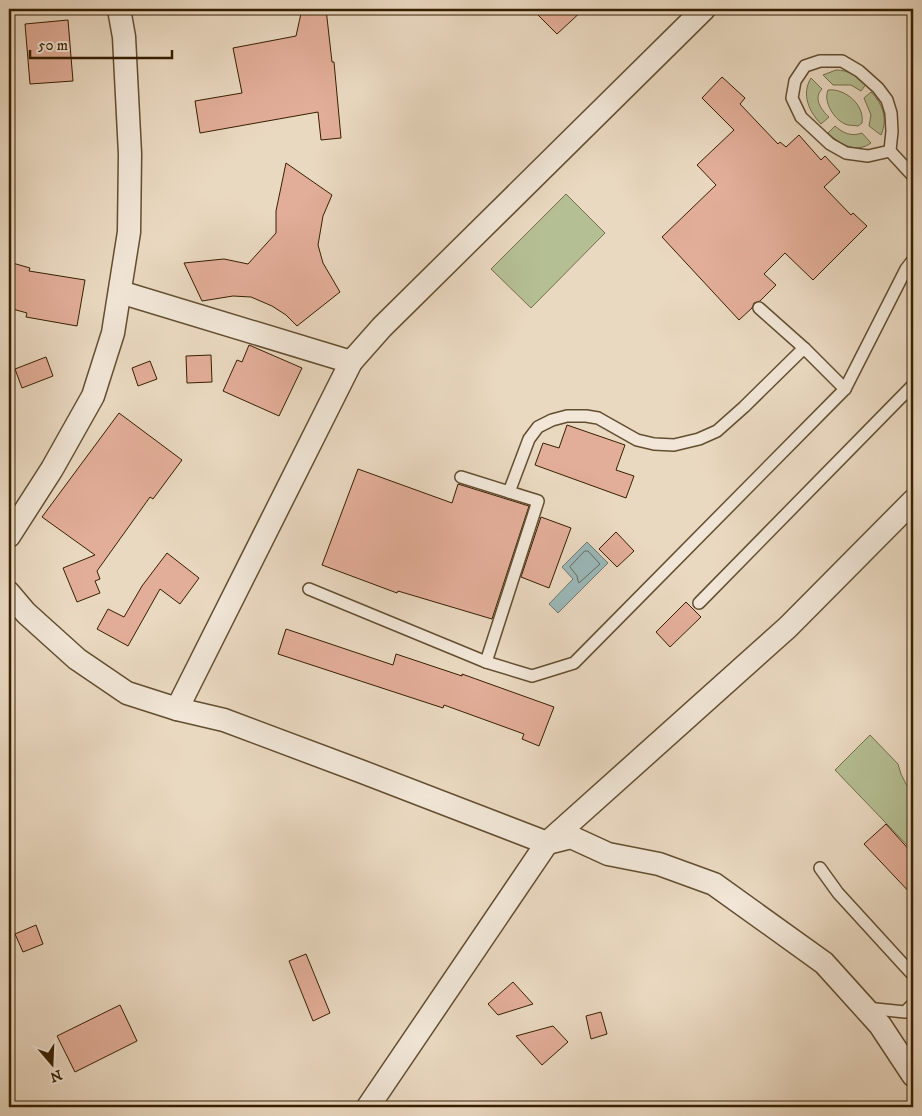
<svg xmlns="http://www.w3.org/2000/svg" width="922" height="1116" font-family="'IM FELL DW Pica',serif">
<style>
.green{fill:#b5bf94;stroke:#766f4a}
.water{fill:#9ab9ba;stroke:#727b70}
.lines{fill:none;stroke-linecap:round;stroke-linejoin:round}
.shore{stroke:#686c5d;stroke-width:1}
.building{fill:#e3ae99;stroke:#361f00}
.lane-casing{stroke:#634e30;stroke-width:14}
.street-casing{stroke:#634e30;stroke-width:25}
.lane{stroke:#f1e6d7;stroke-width:11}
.street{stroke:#f1e6d7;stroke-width:22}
</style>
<rect width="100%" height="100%" fill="#ead9c1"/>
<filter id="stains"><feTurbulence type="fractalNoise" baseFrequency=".004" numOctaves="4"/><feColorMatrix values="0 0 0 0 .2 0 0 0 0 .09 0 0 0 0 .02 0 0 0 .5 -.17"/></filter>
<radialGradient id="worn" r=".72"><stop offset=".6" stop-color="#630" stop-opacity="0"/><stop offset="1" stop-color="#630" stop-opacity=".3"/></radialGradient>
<g class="green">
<path d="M 836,70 C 848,70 857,76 867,83 L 861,91 L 851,85 L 833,85 L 823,75 Z"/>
<path d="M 811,78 L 822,89 C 813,98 821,110 829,117 L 821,124 C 809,112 801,94 811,78 Z"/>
<path d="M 828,90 C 845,88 865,105 862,123 L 858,126 C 854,125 849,126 845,124 C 834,119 823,102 828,90 Z"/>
<path d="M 871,92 C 883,104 888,119 881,135 L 869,126 L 871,115 L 864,98 Z"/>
<path d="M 835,126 C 843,133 851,137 862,133 L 871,143 C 856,154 840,144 828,133 Z"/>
<path d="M 566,194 L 605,233 L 531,308 L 491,269 Z"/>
<path d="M 870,735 L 898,764 L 901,774 L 906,784 L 913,793 L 913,842 L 908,846 L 835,770 Z"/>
</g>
<path class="water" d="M 587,542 L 608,563 L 558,613 L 549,604 L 573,579 L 562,567 Z"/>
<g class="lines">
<path class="shore" d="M 585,551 L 588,551 L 600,564 L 579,583 L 578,581 L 577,576 L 570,567 Z"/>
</g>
<g class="building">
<path d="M 302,9 L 326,9 L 332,62 L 334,62 L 341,138 L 321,140 L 318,112 L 200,133 L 195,101 L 242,93 L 233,48 L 296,36 Z"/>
<path d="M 532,9 L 584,9 L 557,34 Z"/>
<path d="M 68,20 L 73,81 L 30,84 L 25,24 Z"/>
<path d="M 722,77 L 745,98 L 740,104 L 778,144 L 780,142 L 786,147 L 799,135 L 821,160 L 825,156 L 840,172 L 824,187 L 851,215 L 853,213 L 867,226 L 813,280 L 785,253 L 764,274 L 776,285 L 760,301 L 754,303 L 752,308 L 739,320 L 662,237 L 716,185 L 697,165 L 734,130 L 702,98 Z"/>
<path d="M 286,163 L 332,195 L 323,216 L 318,245 L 323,263 L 340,292 L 297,326 L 286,315 L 272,306 L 251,297 L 233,296 L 202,301 L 184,263 L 224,259 L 248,264 L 276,233 L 276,211 Z"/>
<path d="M 9,262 L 30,268 L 29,271 L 85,280 L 77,326 L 26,317 L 27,313 L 9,308 Z"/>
<path d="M 249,345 L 302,368 L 279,416 L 223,391 L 237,360 L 242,362 Z"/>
<path d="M 211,355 L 212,382 L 187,383 L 186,356 Z"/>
<path d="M 46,357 L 53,376 L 22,388 L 15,369 Z"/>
<path d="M 150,361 L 157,379 L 138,386 L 132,368 Z"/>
<path d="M 119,413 L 182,460 L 153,499 L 150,497 L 97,571 L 100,579 L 95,581 L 100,593 L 77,602 L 63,568 L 95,555 L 42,517 Z"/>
<path d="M 567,425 L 625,445 L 616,470 L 634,476 L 626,498 L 535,465 L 543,443 L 559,448 Z"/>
<path d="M 358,469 L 452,503 L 458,484 L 529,506 L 492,619 L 398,591 L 397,593 L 322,565 Z"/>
<path d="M 541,517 L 571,528 L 549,588 L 521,577 Z"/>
<path d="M 616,532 L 634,551 L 617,567 L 599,549 Z"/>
<path d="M 167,553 L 199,578 L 180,604 L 160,589 L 128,646 L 97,629 L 108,609 L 124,617 L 142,586 Z"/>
<path d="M 686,602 L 701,617 L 670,647 L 656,632 Z"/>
<path d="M 286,629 L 393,665 L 396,654 L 462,676 L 462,674 L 554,707 L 539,746 L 522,739 L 524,734 L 444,705 L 443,708 L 278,654 Z"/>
<path d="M 886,824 L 913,854 L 913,896 L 864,844 Z"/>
<path d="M 36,925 L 43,944 L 23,952 L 15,934 Z"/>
<path d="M 306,954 L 330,1013 L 313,1021 L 289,961 Z"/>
<path d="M 513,982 L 533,1004 L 498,1015 L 488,1004 Z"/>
<path d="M 120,1005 L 137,1041 L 75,1072 L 57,1036 Z"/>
<path d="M 601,1012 L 607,1034 L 591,1039 L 586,1016 Z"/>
<path d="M 553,1026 L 568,1042 L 542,1065 L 516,1036 Z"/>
</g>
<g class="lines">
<g class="lane-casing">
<g id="lane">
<path d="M 890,151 L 868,156 L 846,153 L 830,144 L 801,117 L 792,98 L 795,81 L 805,66 L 820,61 L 842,61 L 859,71 L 878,88 L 887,100 L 891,113 L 892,131 L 890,151 L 913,176"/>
<path d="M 759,308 L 804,348 L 845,389"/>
<path d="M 461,477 L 538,501 L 486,662"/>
<path d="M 509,492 L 529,439 L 538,427 L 552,420 L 567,416 L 586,416 L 598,418 L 637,440 L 654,444 L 674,445 L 699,439 L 717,431 L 744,407 L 804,348"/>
<path d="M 309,589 L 486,662 L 532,676 L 574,663 L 845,389 L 906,269 L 913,260"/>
<path d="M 699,603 L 913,385"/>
<path d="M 820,868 L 838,893 L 913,975"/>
<path d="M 866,1008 L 905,1012 L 913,1004"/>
</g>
</g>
<g class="street-casing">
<g id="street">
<path d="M 120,292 L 351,362"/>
<path d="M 9,536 L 52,469 L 93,396 L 113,333 L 129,232 L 130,154 L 124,37 L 119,9"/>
<path d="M 9,593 L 26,613 L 77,659 L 127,693 L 177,709 L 224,720 L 360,771 L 547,843 L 571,837 L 608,854 L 659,864 L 714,884 L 824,963 L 880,1025 L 913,1075"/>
<path d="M 177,709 L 351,362 L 382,327 L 704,9"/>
<path d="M 368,1107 L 547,843 L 788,627 L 913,501"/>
</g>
</g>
<use href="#lane" class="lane"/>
<use href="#street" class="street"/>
</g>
<rect width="922" height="1116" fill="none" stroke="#ead9c1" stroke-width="30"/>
<rect x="10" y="10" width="902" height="1096" fill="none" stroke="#361f00" stroke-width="2.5"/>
<rect x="15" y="15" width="892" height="1086" fill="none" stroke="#361f00"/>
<g transform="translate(52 1064) rotate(161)" stroke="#f1e6d7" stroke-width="4" paint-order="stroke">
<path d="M0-4L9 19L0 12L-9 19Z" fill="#361f00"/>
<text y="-8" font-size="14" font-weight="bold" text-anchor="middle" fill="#361f00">N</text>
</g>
<path d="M30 50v8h142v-8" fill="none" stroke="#361f00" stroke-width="2.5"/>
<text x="38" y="50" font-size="15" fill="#361f00" stroke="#f1e6d7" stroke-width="4" paint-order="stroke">50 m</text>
<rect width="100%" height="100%" filter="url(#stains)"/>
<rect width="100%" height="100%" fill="url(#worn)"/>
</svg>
